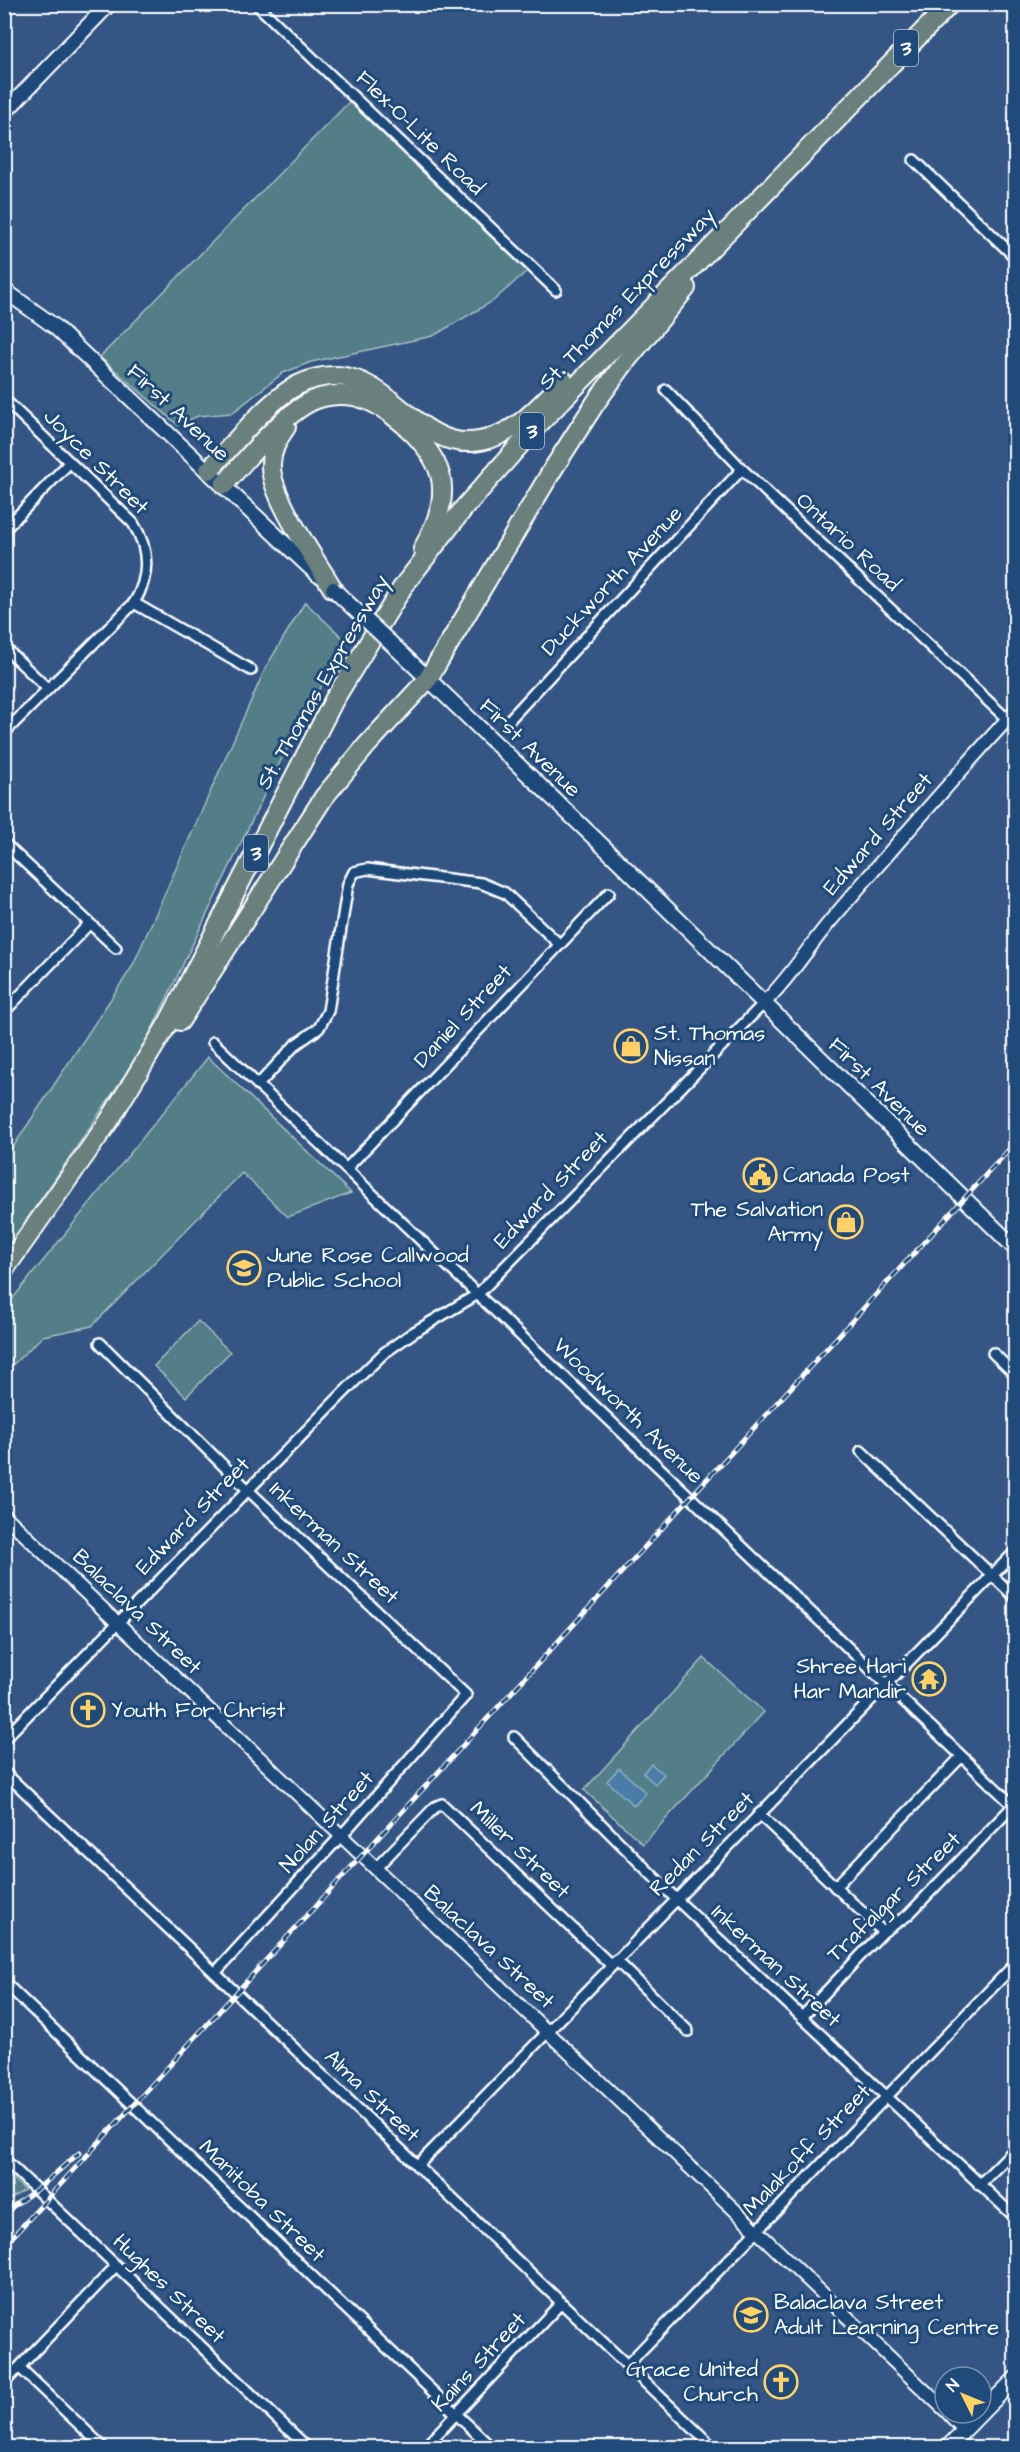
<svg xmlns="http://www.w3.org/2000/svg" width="1020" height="2452" font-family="'Architects Daughter',sans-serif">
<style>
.green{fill:#527e87;stroke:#a8bec3;stroke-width:1.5}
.water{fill:#487ba6;stroke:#91b0ca;stroke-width:1.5}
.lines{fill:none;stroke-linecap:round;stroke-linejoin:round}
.minor-casing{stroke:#fff;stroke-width:14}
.tertiary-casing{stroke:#fff;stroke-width:16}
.secondary-casing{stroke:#fff;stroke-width:18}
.motorway-casing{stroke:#fff;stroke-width:22}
.minor{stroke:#1f4a7a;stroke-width:9}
.tertiary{stroke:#1f4a7a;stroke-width:12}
.secondary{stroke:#1f4a7a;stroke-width:14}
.motorway{stroke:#6a807d;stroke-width:18}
.rail-casing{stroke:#fff;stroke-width:5}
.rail{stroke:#1f4a7a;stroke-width:3;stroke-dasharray:9;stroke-linecap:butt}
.secondary-bridge-casing{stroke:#fff;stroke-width:18;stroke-linecap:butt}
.secondary-bridge{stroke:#1f4a7a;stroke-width:14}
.labels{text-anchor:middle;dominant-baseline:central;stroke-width:6;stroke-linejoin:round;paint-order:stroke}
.shield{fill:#1f4a7a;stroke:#bcc9d7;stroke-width:1.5}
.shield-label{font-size:21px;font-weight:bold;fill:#fff}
.street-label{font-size:22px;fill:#fff;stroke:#1f4a7a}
.poi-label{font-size:22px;fill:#fff;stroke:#1f4a7a;text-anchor:start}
</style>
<rect width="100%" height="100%" fill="#355684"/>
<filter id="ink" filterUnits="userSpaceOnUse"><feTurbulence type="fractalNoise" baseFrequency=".0167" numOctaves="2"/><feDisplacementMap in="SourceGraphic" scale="12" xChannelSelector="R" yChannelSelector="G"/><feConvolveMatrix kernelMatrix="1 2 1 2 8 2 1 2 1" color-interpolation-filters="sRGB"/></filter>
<g filter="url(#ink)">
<g class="green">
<path d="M 349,102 L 527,271 L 493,301 L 433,336 L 311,362 L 283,373 L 232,413 L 198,416 L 178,425 L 100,357 Z"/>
<path d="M 305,602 L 346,641 L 278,766 L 142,1050 L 51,1185 L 5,1250 L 5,1159 L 132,967 L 266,667 Z"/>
<path d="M 208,1057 L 351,1193 L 288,1217 L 242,1173 L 92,1326 L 43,1336 L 5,1372 L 5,1308 Z"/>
<path d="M 198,1321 L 230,1352 L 186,1397 L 154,1366 Z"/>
<path d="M 704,1658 L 764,1712 L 643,1844 L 584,1790 Z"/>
<path d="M 4,2171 L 25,2190 L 5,2202 L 4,2202 Z"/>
</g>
<g class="water">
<path d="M 651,1764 L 664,1774 L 655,1784 L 643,1773 Z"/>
<path d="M 619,1768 L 646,1793 L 634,1806 L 607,1781 Z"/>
</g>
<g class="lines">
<g class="minor-casing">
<g id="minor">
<path d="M 256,4 L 556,290"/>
<path d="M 914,160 L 1016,258"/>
<path d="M 666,390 L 742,469 L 1007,719"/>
<path d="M 4,399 L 133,523 C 150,550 150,576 134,603 L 4,733"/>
<path d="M 4,530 L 70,462"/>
<path d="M 134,603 L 251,670"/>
<path d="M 4,647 L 48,689"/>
<path d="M 510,719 L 742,469"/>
<path d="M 4,843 L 116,948"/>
<path d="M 4,1012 L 89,924"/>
<path d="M 213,1042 L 1016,1808"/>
<path d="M 259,1084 L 295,1045 L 319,1028 L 328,1011 L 348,884 L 354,872 L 367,869 L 481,883 L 505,893 L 559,944"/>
<path d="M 347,1168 L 609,893"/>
<path d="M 100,1343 L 248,1490 L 466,1695 L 349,1827 L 215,1973"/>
<path d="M 993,1353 L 1016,1375"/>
<path d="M 861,1451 L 1016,1598"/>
<path d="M 514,1737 L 676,1899 L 1016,2218"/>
<path d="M 4,1739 L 354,1382 L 384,1353 L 414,1332 L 478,1294 L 763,1004"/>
<path d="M 4,1772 L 714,2448"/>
<path d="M 759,1814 L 883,1932"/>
<path d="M 375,1869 L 435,1807 L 442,1804 L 611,1965"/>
<path d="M 835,1887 L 961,1757"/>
<path d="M 616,1960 L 688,2031"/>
<path d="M 4,1982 L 492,2448"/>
<path d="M 802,2017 L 883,1932 L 908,1915 L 1013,1806"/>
<path d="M 4,2159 L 308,2448"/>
<path d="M 417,2166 L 1016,1551"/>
<path d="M 979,2185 L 1016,2148"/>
<path d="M 627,2365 L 1016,1963"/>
<path d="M 20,2368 L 104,2448"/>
<path d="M 4,2383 L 116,2266"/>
<path d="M 424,2448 L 561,2303"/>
</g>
</g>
<g class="tertiary-casing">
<g id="tertiary">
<path d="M 763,1004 C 790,978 808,947 832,919 C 892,849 953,778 1016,710"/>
<path d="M 4,1515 L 945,2410"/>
<path d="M 948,2413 L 964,2430"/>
</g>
</g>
<g class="secondary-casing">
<g id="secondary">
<path d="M 4,113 L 109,4"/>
<path d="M 4,290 L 54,326 L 318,575"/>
<path d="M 397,649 L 608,851 L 1016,1249"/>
<path d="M 981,2413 L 1016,2378"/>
<path d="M 947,2448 L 981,2413"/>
</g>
</g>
<g class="motorway-casing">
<g id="motorway">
<path d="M 286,427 C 278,438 271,451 271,465 C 270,496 316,560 333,589"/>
<path d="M 209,470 C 233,445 269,399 298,385 C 395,338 415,492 517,425 C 534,413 549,396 564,381"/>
<path d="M 224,485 C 245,460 285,412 314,400 C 329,394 349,393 364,399 C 395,410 442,453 442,488 C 443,510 433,530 423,549"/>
<path d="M 180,1021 L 324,797 L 367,745 L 428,679 L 553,469 L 596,402 L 626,361 L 686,288"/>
<path d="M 4,1270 L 109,1121 L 167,1025 L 334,700 L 404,585 L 464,508 L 532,431 L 950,4"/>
</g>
</g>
<use href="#minor" class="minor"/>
<use href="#tertiary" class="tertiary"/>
<use href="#secondary" class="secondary"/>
<use href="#motorway" class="motorway"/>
<g class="rail-casing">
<g id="rail">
<path d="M 4,2213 L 41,2186 L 79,2153"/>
<path d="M 4,2246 L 1016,1142"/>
</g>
</g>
<use href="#rail" class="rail"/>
<g class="secondary-bridge-casing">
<path id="secondary-bridge" d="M 333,589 L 397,649"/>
</g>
<use href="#secondary-bridge" class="secondary-bridge"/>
</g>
</g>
<defs>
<g id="shop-ring" transform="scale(1.725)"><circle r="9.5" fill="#1f4a7a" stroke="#ffd166" stroke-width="1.5"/><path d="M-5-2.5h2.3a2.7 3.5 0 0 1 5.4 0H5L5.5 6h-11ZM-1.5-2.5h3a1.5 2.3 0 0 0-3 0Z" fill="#ffd166"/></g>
<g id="civic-ring" transform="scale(1.725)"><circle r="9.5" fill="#1f4a7a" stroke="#ffd166" stroke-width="1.5"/><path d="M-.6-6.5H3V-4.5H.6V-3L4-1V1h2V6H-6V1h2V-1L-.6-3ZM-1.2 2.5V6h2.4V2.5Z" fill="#ffd166"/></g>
<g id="school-ring" transform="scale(1.725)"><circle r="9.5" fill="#1f4a7a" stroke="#ffd166" stroke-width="1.5"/><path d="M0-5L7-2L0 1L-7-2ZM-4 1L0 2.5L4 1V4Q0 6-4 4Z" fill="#ffd166"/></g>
<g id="temple-ring" transform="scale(1.725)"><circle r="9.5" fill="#1f4a7a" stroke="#ffd166" stroke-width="1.5"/><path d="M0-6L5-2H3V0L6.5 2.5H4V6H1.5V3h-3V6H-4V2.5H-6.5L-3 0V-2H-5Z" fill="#ffd166"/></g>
<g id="church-ring" transform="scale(1.725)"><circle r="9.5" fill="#1f4a7a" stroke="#ffd166" stroke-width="1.5"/><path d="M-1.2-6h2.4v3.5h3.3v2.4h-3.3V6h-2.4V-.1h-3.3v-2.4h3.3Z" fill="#ffd166"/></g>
</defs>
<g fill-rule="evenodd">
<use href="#shop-ring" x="631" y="1046"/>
<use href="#civic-ring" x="760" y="1175"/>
<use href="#shop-ring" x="846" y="1222"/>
<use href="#school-ring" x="244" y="1268"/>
<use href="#temple-ring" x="929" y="1679"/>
<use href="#church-ring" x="88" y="1710"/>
<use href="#school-ring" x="751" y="2315"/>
<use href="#church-ring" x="781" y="2382"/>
</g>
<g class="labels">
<g class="shield">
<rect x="894" y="30" width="24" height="36" rx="4.5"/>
<rect x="520" y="413" width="24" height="36" rx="4.5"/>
<rect x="244" y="835" width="24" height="36" rx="4.5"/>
</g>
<g class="shield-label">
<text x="906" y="48">3</text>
<text x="532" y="431">3</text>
<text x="256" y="853">3</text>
</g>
<g class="street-label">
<text transform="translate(420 133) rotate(44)">Flex-O-Lite Road</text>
<text transform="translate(627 299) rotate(-46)">St. Thomas Expressway</text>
<text transform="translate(178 413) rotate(43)">First Avenue</text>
<text transform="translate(96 462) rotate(45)">Joyce Street</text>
<text transform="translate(848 542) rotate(43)">Ontario Road</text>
<text transform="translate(612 581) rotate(-47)">Duckworth Avenue</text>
<text transform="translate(323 682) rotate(-60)">St. Thomas Expressway</text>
<text transform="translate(530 748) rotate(44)">First Avenue</text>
<text transform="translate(878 834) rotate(-49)">Edward Street</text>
<text transform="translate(463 1016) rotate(-47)">Daniel Street</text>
<text transform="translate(879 1087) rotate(44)">First Avenue</text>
<text transform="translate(551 1190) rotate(-46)">Edward Street</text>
<text transform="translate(628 1411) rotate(44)">Woodworth Avenue</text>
<text transform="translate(193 1516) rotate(-46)">Edward Street</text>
<text transform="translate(334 1543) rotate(43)">Inkerman Street</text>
<text transform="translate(137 1612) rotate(44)">Balaclava Street</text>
<text transform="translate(327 1822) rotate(-48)">Nolan Street</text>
<text transform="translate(702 1844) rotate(-45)">Redan Street</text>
<text transform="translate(520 1850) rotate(44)">Miller Street</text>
<text transform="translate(894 1897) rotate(-44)">Trafalgar Street</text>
<text transform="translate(489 1947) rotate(43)">Balaclava Street</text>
<text transform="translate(776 1966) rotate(43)">Inkerman Street</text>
<text transform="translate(372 2096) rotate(44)">Alma Street</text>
<text transform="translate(807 2150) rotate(-46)">Malakoff Street</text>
<text transform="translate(262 2201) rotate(44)">Manitoba Street</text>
<text transform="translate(169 2289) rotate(44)">Hughes Street</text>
<text transform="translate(479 2362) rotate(-47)">Kains Street</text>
</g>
<g class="poi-label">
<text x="654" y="1033">St. Thomas<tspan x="654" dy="25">Nissan</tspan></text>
<text x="783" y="1175">Canada Post</text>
<text x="823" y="1209" text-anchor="end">The Salvation<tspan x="823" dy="25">Army</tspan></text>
<text x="267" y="1255">June Rose Callwood<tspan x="267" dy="25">Public School</tspan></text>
<text x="906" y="1666" text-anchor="end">Shree Hari<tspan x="906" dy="25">Har Mandir</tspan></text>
<text x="111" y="1710">Youth For Christ</text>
<text x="774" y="2302">Balaclava Street<tspan x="774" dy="25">Adult Learning Centre</tspan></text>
<text x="758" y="2369" text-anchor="end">Grace United<tspan x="758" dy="25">Church</tspan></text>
</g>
</g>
<rect width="1020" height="2452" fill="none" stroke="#1f4a7a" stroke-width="24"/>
<rect x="12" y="12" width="996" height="2428" fill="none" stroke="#fff" stroke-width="2" filter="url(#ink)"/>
<g transform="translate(963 2395) rotate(313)"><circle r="28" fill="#1f4a7a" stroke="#7992af" stroke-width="1.5"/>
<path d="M0-4.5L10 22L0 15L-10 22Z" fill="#ffd166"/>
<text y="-9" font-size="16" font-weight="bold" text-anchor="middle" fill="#ffffff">N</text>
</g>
</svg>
